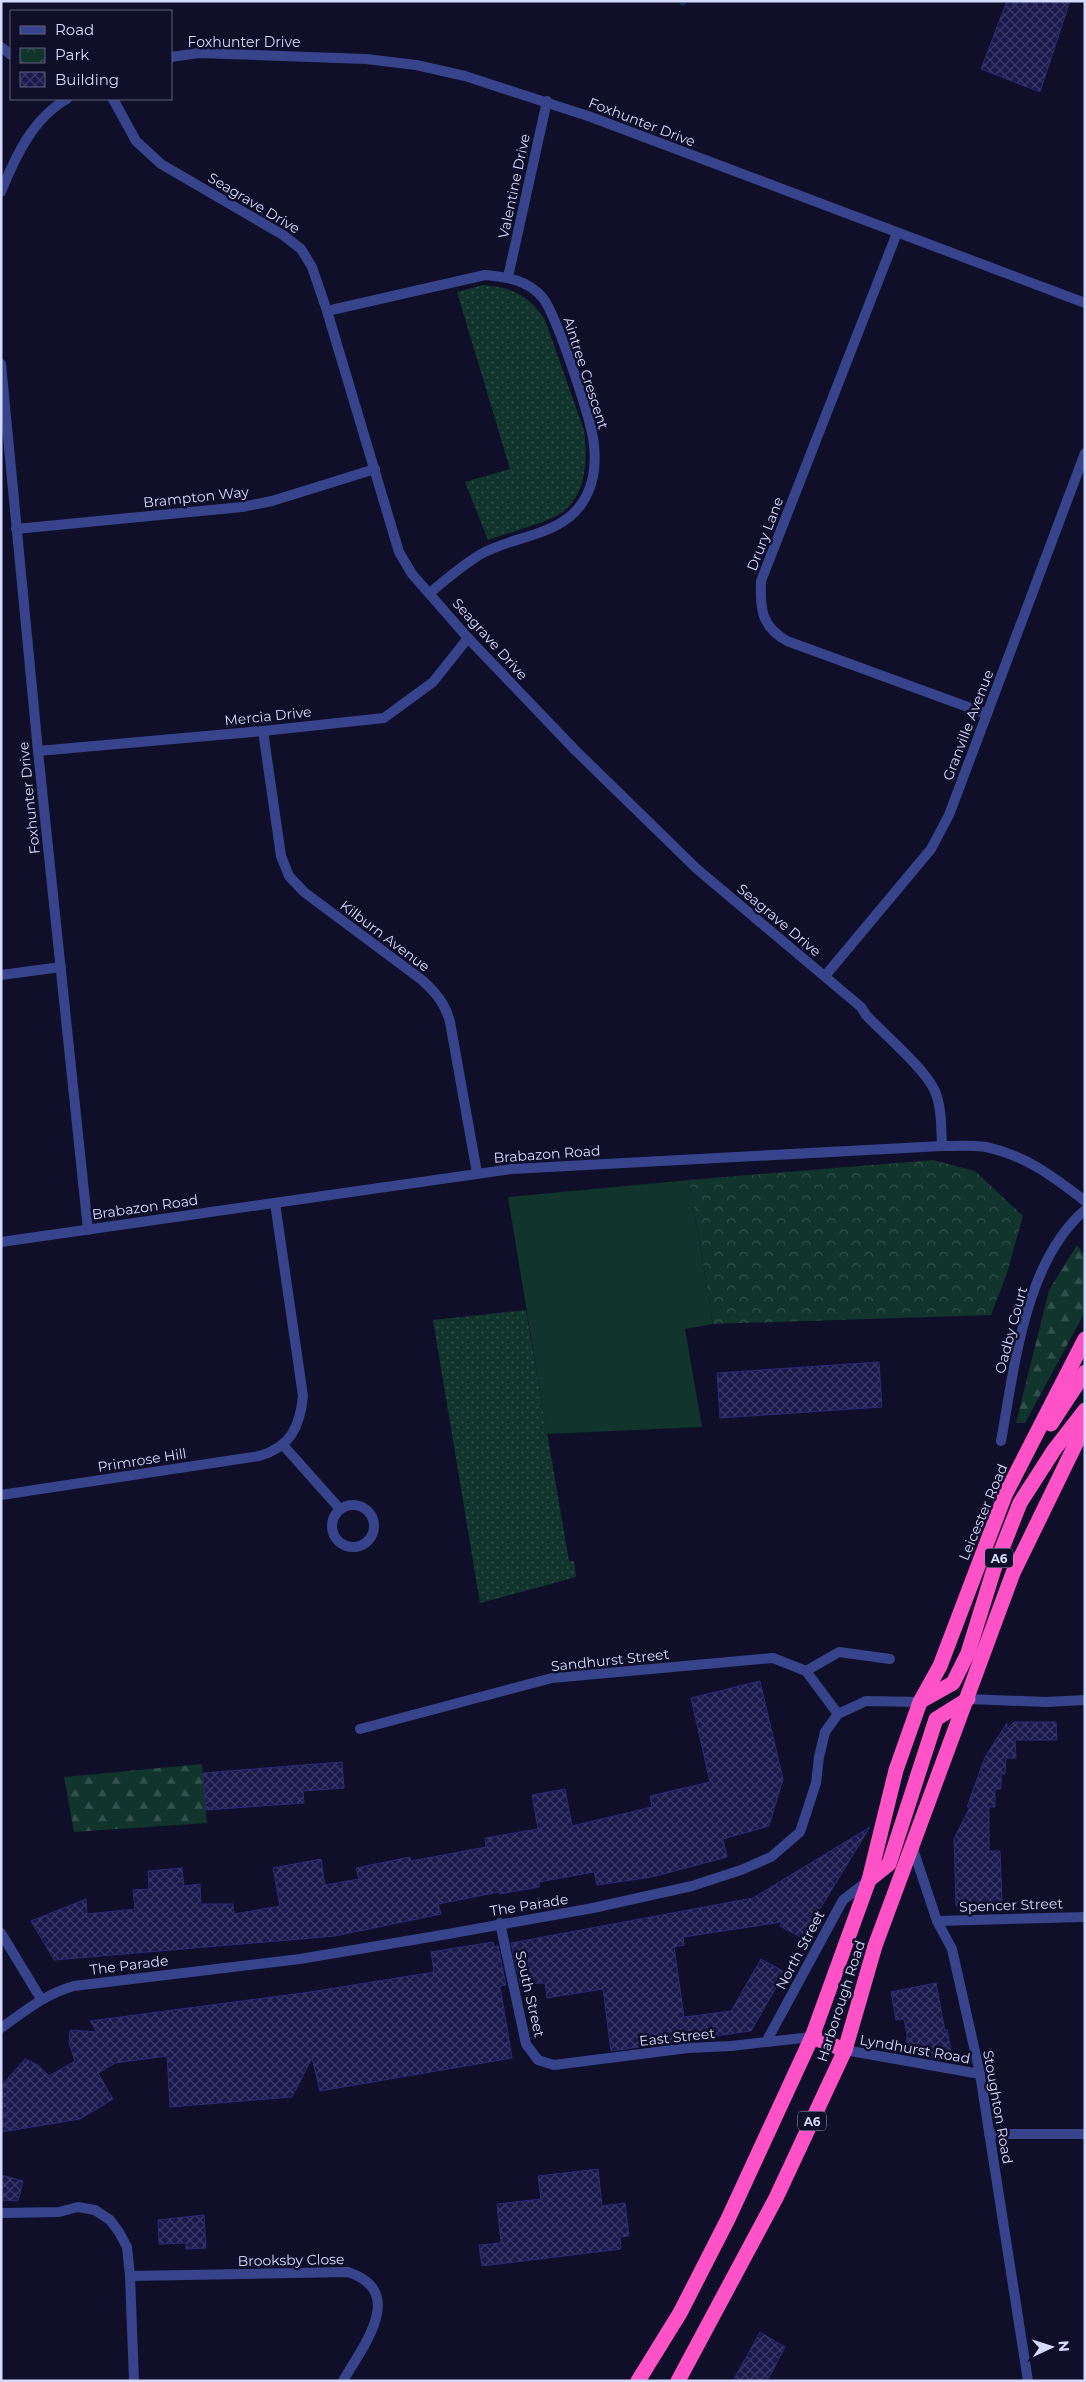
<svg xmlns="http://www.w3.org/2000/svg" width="1086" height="2382" font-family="Montserrat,sans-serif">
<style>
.grass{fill:url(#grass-dots)}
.forest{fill:url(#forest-firs)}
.park{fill:url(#park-crowns)}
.pitch{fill:#11342c}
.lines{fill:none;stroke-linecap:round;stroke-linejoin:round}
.stream{stroke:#072d49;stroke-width:6}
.building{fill:url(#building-cross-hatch);stroke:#2a2a79}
.street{stroke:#37448b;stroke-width:10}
.highway{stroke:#ff52c7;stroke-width:15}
.labels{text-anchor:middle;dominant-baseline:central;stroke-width:5;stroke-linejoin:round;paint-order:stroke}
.shield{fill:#0f0f29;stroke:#9b9dbf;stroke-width:1}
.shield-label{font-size:12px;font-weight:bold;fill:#d7daff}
.street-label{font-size:14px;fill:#d7daff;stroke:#0f0f29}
</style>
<defs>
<pattern id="grass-dots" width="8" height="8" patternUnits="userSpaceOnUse" patternTransform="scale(1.25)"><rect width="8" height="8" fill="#11342c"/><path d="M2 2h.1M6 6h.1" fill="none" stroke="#33514c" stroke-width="1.8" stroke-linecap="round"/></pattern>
<pattern id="forest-firs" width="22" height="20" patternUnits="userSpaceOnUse" patternTransform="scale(1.25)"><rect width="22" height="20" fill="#11342c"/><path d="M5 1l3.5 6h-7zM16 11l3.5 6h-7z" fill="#33514c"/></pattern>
<pattern id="park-crowns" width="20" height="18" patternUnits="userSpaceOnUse" patternTransform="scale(1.25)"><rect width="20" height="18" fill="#11342c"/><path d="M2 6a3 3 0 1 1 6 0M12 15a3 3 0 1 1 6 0" fill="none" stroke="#33514c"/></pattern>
<pattern id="building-cross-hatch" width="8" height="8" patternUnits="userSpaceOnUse" patternTransform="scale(1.25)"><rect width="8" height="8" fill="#1a194b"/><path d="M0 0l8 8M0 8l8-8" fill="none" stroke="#3b3a66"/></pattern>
</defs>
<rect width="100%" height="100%" fill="#0f0f29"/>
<g class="grass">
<path d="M 483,285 C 512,287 530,296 545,320 L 584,430 C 588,459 587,498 558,515 C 542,524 508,533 488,540 L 465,482 L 510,469 L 457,292 Z"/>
<path d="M 526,1310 L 569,1561 L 574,1561 L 576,1577 L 480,1603 L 433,1320 Z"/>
</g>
<g class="forest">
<path d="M 1077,1245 L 1085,1256 L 1085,1312 L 1025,1423 L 1016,1423 L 1049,1290 Z"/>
<path d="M 202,1764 L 207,1823 L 74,1832 L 64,1777 Z"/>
</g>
<path class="park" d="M 933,1160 L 975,1171 L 1023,1216 L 1007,1273 L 991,1315 L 713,1324 L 689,1180 Z"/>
<path class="pitch" d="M 689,1180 L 713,1324 L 685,1329 L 702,1427 L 547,1434 L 508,1197 Z"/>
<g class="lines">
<path class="stream" d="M 683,1 L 683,3"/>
</g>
<g class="building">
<path d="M 1007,1 L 1070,1 L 1040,92 L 981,69 Z"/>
<path d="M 879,1362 L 882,1407 L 720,1418 L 717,1373 Z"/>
<path d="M 760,1681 L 783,1779 L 769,1826 L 723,1839 L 727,1857 L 652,1877 L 597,1885 L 594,1872 L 539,1882 L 539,1887 L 500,1894 L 499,1892 L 438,1904 L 441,1914 L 335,1936 L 54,1960 L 31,1921 L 86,1899 L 87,1914 L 135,1909 L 133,1890 L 149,1889 L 148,1871 L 182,1868 L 184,1886 L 200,1884 L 201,1904 L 233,1904 L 234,1914 L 280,1906 L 273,1868 L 321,1859 L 325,1885 L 359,1879 L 356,1868 L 410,1857 L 411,1861 L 486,1847 L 485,1838 L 538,1829 L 532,1795 L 565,1789 L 572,1826 L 652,1807 L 650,1796 L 710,1782 L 691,1698 Z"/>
<path d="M 1014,1722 L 1056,1722 L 1057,1740 L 1015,1740 L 1016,1758 L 1006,1758 L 1005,1774 L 1001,1774 L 1001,1789 L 995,1789 L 995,1807 L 989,1807 L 989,1851 L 1000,1851 L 1002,1902 L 956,1906 L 954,1839 L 970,1807 L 967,1807 L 985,1757 L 1007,1723 L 1007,1729 Z"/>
<path d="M 342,1762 L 344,1788 L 303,1791 L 304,1803 L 206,1810 L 203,1773 Z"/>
<path d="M 870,1827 L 802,1938 L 780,1926 L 782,1922 L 683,1937 L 684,1945 L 674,1947 L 684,2017 L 731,2011 L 761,1959 L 785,1972 L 751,2031 L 611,2051 L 603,1989 L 547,1998 L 545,1983 L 520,1984 L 511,1943 L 753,1898 Z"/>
<path d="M 493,1942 L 494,1947 L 498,1946 L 506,1985 L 500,1986 L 512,2058 L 320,2091 L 312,2058 L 292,2097 L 170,2107 L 167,2056 L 115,2063 L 98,2073 L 113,2099 L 80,2119 L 1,2132 L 1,2086 L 25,2059 L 38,2065 L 49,2076 L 75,2061 L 69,2043 L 70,2030 L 97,2032 L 90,2021 L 310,1992 L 434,1972 L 431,1952 Z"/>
<path d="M 936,1983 L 945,2031 L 947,2029 L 953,2062 L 906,2053 L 907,2035 L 904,2019 L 896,2020 L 891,1992 Z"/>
<path d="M 598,2169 L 602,2206 L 625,2203 L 629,2236 L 620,2237 L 621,2249 L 482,2266 L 479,2245 L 501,2243 L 497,2204 L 541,2199 L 538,2176 Z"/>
<path d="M 1,2175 L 23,2181 L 18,2201 L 1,2200 Z"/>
<path d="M 204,2215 L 206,2248 L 186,2249 L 186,2243 L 159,2244 L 158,2220 Z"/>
<path d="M 760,2332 L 785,2347 L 773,2370 L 767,2381 L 733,2381 Z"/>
</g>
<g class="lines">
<g class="street">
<path d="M 1,47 L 11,55"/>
<path d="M 171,57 L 199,53 L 366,59 L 416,65 L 465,76 L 591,117 L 1085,303"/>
<path d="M 113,99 L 136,141 L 161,164 L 283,235 L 301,249 L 312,267 L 327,311 L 399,552 L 412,574 L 468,638 L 575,750 L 697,869 L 861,1007 L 866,1015 C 885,1035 922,1066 934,1089 C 942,1106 941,1128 942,1146"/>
<path d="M 1,192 C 15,157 33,118 67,99"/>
<path d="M 897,233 L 761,581 C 760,609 761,626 787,641 L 987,714"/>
<path d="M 508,277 L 547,101"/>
<path d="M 327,311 L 485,275 C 507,277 528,280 543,298 C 557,317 592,421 594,445 C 596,465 593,487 582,503 C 561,536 512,536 481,554 C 463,565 446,579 430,593"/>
<path d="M 1,364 L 38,751 L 88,1230"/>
<path d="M 16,529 L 242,507 L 272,501 L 375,469"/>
<path d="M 263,731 L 281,856 L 289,876 L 304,892 L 422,980 C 436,993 445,1003 450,1022 L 477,1173"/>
<path d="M 38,751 L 263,731 L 384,718 L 433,682 L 468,638"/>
<path d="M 1,975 L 61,967"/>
<path d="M 825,976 L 931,849 L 949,815 L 1085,453"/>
<path d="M 1,1242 L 512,1169 L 942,1146 C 956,1146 972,1145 986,1147 C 1025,1155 1054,1177 1085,1201"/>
<path d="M 1001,1441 C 1015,1366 1024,1263 1085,1210"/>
<path d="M 283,1445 L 340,1509"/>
<path d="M 1,1495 L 259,1456 C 291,1447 300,1426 303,1396 L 275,1203"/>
<circle cx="353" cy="1526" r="21"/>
<path d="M 806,1671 L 839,1652 L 890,1659"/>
<path d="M 968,1699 L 1046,1702 L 1085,1700"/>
<path d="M 360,1729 L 552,1678 L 773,1658 L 806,1671 L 838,1714"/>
<path d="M 912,1846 L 937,1921 L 952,1949 L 980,2074 L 1028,2381"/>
<path d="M 937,1921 L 1085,1917"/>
<path d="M 500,1923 L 526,2044 L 538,2060 L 554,2065 L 688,2048 L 731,2046 L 812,2037"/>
<path d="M 1,1933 L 41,1999"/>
<path d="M 1,2028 C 25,2011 45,1994 74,1986 L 300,1959 L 448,1934 L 593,1908 L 692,1886 L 741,1870 L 771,1857 L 800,1832 L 816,1783 L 819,1757 L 825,1732 L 838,1714 L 866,1701 L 920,1702"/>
<path d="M 766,2042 L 843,1900 L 869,1880"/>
<path d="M 845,2050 L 980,2074"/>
<path d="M 989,2134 L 1085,2134"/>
<path d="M 1,2213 L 59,2212 L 78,2207 L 95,2210 L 110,2220 L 119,2232 L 127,2247 L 130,2276 L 134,2381"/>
<path d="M 130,2276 L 348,2272 C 408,2292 362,2347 343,2381"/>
</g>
<g class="highway">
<path d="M 1051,1424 L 1085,1372"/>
<path d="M 921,1701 L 953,1683 L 968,1653 L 994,1569 L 1020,1503 L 1054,1450 L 1085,1410"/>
<path d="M 869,1880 L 889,1864 L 936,1719 L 968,1699"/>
<path d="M 812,2037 L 845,2050"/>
<path d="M 638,2381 L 680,2313 L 728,2219 L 812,2037 L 869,1880 L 896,1770 L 920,1702 L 940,1666 L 1005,1495 L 1085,1339"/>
<path d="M 678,2381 L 776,2198 L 845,2050 L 875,1946 L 1013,1573 L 1085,1425"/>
</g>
</g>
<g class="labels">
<g class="shield">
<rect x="985" y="1548.5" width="28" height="19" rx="4"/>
<rect x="798" y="2111.5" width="28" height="19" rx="4"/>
</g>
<g class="shield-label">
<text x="999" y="1558">A6</text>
<text x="812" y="2121">A6</text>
</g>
<g class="street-label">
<text x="244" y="42">Foxhunter Drive</text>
<text transform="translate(642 122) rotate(21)">Foxhunter Drive</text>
<text transform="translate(514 186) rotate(-78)">Valentine Drive</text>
<text transform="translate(254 203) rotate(31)">Seagrave Drive</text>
<text transform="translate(586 373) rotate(72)">Aintree Crescent</text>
<text transform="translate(196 497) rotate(-6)">Brampton Way</text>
<text transform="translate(765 534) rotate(-69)">Drury Lane</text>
<text transform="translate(490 639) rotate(48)">Seagrave Drive</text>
<text transform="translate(268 716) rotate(-6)">Mercia Drive</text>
<text transform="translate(968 725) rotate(-69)">Granville Avenue</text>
<text transform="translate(29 798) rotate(-96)">Foxhunter Drive</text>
<text transform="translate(779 920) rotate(40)">Seagrave Drive</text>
<text transform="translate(385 936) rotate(37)">Kilburn Avenue</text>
<text transform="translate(547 1154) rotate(-4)">Brabazon Road</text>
<text transform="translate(145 1207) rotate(-8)">Brabazon Road</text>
<text transform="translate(1011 1330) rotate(-75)">Oadby Court</text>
<text transform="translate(142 1460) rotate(-9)">Primrose Hill</text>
<text transform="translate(983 1512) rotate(-67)">Leicester Road</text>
<text transform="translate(610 1660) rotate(-6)">Sandhurst Street</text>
<text transform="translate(529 1905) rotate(-9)">The Parade</text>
<text transform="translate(1011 1905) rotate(-2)">Spencer Street</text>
<text transform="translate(800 1950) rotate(-62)">North Street</text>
<text transform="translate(129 1965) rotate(-7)">The Parade</text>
<text transform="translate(530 1994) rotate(77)">South Street</text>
<text transform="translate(841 2001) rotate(-72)">Harborough Road</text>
<text transform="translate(677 2037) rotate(-6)">East Street</text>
<text transform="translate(915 2049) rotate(10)">Lyndhurst Road</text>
<text transform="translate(998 2107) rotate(80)">Stoughton Road</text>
<text transform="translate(291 2260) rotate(-1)">Brooksby Close</text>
</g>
</g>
<rect width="1086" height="2382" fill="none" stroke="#d7daff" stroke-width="5"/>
<rect x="10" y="10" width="162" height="90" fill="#0f0f29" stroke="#5f607f"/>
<rect x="20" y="26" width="25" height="8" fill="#37448b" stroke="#5f607f"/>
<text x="55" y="35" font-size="15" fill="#d7daff">Road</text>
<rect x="20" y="48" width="25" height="15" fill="url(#park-crowns)" stroke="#5f607f"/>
<text x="55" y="60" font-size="15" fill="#d7daff">Park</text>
<rect x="20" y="72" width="25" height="15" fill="url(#building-cross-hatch)" stroke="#5f607f"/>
<text x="55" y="85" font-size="15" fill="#d7daff">Building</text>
<g transform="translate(1051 2347) rotate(86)" stroke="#0f0f29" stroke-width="4" paint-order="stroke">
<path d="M0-4L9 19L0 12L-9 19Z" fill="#d7daff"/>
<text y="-8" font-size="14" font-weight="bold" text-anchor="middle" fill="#d7daff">N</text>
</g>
</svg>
